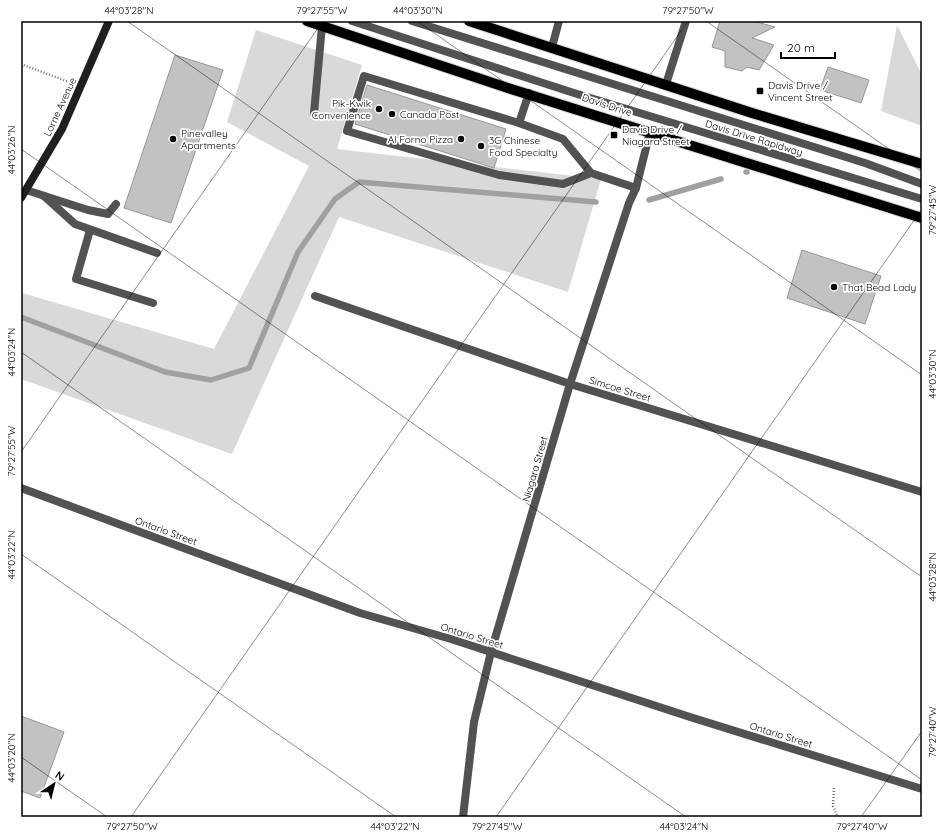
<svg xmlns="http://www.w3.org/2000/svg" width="943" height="838" font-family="Quicksand,sans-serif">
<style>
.green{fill:#d9d9d9}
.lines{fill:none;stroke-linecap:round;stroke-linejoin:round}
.stream{stroke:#a0a0a0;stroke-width:5.5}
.building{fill:#c2c2c2;stroke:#969696}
.primary-casing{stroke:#dbdbdb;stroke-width:12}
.path{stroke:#747474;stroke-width:2.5;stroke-dasharray:1 2;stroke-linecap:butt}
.lane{stroke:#525252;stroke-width:8}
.street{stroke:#525252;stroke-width:8}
.secondary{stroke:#1f1f1f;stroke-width:8}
.primary{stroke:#000;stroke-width:10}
.ticks{fill:none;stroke:#000;stroke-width:1;stroke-opacity:0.45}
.poi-dot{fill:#000;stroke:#fff;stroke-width:1.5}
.labels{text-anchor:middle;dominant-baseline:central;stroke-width:3.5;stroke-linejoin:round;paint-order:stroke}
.poi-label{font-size:10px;fill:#000;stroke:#fff;text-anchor:start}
.street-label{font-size:10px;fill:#000;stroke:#fff}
.neatline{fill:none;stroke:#000;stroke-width:1.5}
.ticks-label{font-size:10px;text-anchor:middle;fill:#000}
</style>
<rect width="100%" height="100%" fill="#fff"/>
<g class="green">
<path d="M 897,25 L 920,71 L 922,72 L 922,126 L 881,111 Z"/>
<path d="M 256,30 L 362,65 L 337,149 L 601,179 L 568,292 L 339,217 L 232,454 L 21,379 L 21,295 L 22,293 L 214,349 L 309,166 L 227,122 Z"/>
</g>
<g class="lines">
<g class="stream">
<path d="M 746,172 L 747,172"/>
<path d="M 649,200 L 721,179"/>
<path d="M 21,317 L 165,372 L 211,380 L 249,368 L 298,252 L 335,199 L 359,182 L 596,202"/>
</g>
</g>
<g class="building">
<path d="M 720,21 L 753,21 L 775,27 L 752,38 L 774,45 L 759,70 L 747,67 L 742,71 L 725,67 L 725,51 L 712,47 Z"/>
<path d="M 175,55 L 223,70 L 171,223 L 124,208 Z"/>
<path d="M 828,67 L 869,80 L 861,103 L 820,90 Z"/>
<path d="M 367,85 L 506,129 L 494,168 L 355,124 Z"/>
<path d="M 802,250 L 881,276 L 865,324 L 787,298 Z"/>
<path d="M 21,716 L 64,732 L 40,798 L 21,791 Z"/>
</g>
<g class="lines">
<g class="primary-casing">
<g id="primary">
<path d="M 307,21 L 511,89 L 922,218"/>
<path d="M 469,21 L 752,113 L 922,164"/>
</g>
</g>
<g class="path">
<path d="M 21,64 L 69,82"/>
<path d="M 834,788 L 833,806 L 838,817"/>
</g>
<g class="lane">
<path d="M 352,21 L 574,93 L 922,199"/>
<path d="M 412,21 L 865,163 L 922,184"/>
<path d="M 552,47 L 559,21"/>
<path d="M 314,113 L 322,26"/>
<path d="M 519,123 L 529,93"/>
<path d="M 591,173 L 563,184 L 499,175 L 347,131 L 364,76 L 519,123 L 563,139 L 591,173 L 636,188"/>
<path d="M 26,190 L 88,210 L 108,214 L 116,204"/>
<path d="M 44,196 L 75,224 L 157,253"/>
<path d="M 90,230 L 76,279 L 153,303"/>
</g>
<g class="street">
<path d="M 666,84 L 686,21"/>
<path d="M 315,296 L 570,384 L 922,492"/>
<path d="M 21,488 L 360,613 L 451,639 L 690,717 L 922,789"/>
<path d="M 463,817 L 474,722 L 491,652 L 570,384 L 629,203 L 636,188 L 650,132"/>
</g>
<path class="secondary" d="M 21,198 L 62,129 L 109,21"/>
<use href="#primary" class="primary"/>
</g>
<path class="ticks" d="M 127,21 L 922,577M 417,21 L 922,375M 706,21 L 922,172M 21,149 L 922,780M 21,352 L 686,817M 21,452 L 323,21M 21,554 L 396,817M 21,757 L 107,817M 131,817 L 688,21M 496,817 L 922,209M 861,817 L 922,731"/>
<g class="poi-dot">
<rect x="756" y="87" width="8" height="8" rx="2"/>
<circle cx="379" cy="109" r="4"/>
<circle cx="392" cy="114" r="4"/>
<rect x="610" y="131" width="8" height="8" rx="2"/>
<circle cx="173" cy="139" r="4"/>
<circle cx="461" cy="139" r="4"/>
<circle cx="481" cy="146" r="4"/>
<circle cx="834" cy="287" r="4"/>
</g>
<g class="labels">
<g class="poi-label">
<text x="768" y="85">Davis Drive /<tspan x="768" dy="12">Vincent Street</tspan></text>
<text x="371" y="103" text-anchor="end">Pik-Kwik<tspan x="371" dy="12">Convenience</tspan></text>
<text x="400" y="114">Canada Post</text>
<text x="622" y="129">Davis Drive /<tspan x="622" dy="12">Niagara Street</tspan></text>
<text x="181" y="133">Pinevalley<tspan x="181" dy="12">Apartments</tspan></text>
<text x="453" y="139" text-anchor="end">Al Forno Pizza</text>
<text x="489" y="140">3G Chinese<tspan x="489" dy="12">Food Specialty</tspan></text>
<text x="842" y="287">That Bead Lady</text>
</g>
<g class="street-label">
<text transform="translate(607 105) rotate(18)">Davis Drive</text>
<text transform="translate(60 107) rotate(-65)">Lorne Avenue</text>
<text transform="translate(754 138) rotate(17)">Davis Drive Rapidway</text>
<text transform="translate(620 389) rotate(17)">Simcoe Street</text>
<text transform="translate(535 469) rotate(-74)">Niagara Street</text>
<text transform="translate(166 531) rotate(20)">Ontario Street</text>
<text transform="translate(472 636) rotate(17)">Ontario Street</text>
<text transform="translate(781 735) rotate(17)">Ontario Street</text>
</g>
</g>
<rect width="943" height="838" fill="none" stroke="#ffffff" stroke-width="44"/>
<g transform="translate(54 784) rotate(35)" stroke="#ffffff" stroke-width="3" paint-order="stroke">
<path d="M0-3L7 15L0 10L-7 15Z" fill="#000000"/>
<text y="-6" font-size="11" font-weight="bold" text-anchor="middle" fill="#000000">N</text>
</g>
<path d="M781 52v6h54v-6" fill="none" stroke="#000000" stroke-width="2"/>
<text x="787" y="52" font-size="12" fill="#000000" stroke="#ffffff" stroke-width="3" paint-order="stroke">20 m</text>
<rect x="22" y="22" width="899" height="794" class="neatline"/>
<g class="ticks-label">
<text x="129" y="14">44°03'28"N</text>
<text x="322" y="14">79°27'55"W</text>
<text x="418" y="14">44°03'30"N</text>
<text x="688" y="14">79°27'50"W</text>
<text transform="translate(11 150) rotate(-90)" y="4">44°03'26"N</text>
<text transform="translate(932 210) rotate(-90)" y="4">79°27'45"W</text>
<text transform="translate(11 352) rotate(-90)" y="4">44°03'24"N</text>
<text transform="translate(932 374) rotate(-90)" y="4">44°03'30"N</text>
<text transform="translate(11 451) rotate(-90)" y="4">79°27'55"W</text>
<text transform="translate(11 555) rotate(-90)" y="4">44°03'22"N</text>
<text transform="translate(932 577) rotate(-90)" y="4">44°03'28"N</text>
<text transform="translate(932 732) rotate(-90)" y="4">79°27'40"W</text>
<text transform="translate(11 758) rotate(-90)" y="4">44°03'20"N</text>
<text x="132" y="830">79°27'50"W</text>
<text x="395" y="830">44°03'22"N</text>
<text x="497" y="830">79°27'45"W</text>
<text x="684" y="830">44°03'24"N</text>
<text x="862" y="830">79°27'40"W</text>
</g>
</svg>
